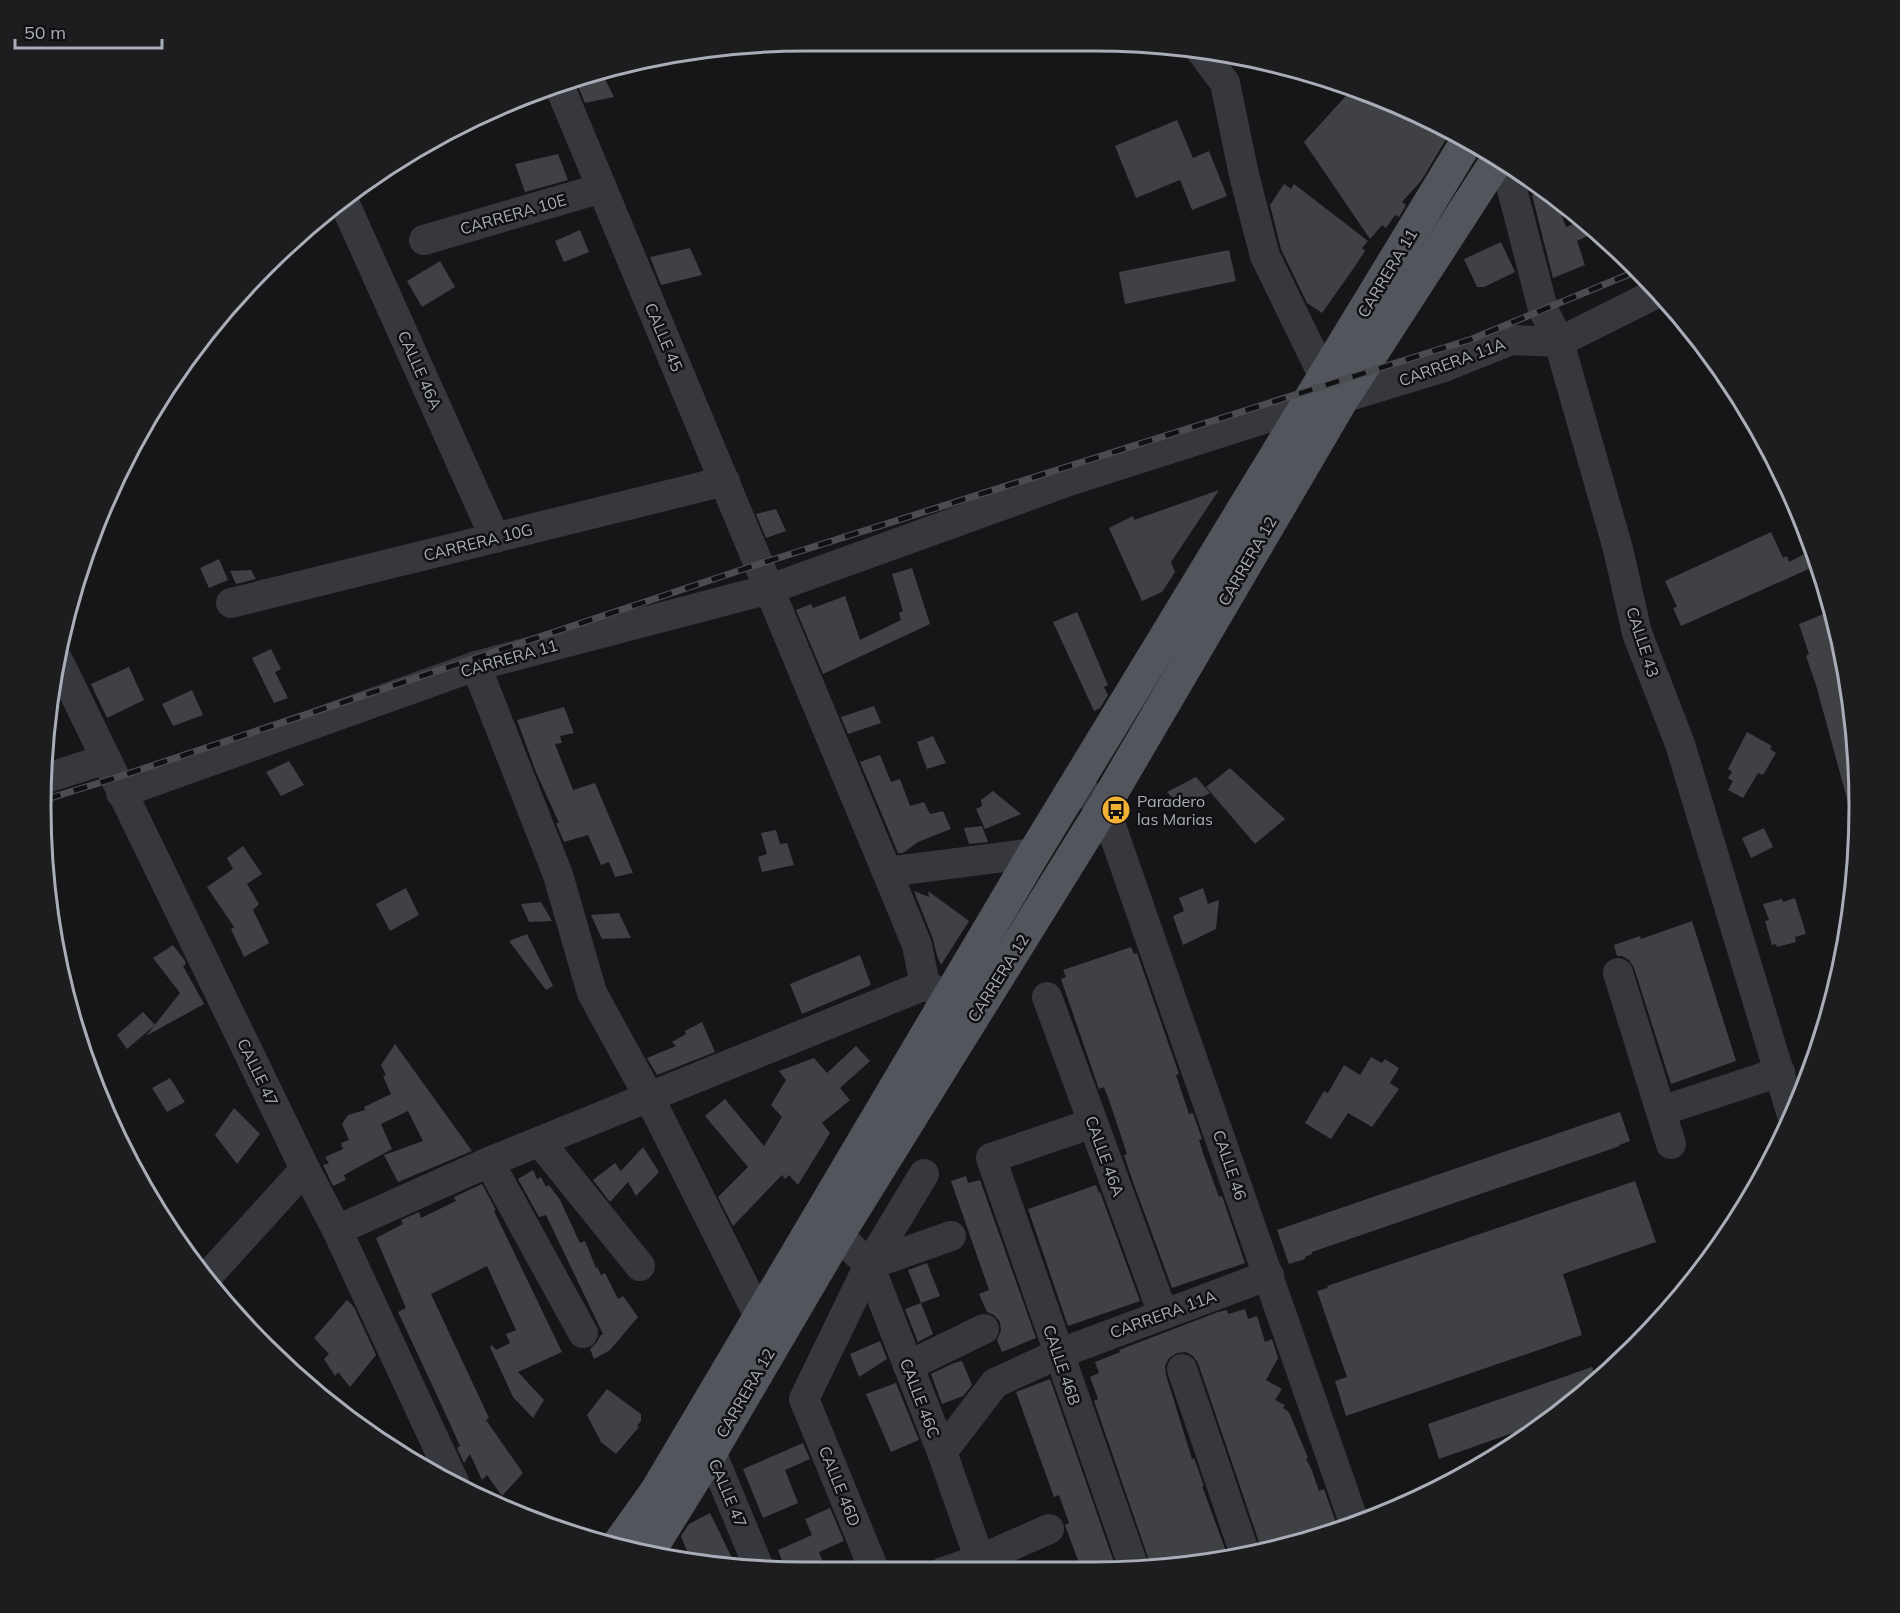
<svg xmlns="http://www.w3.org/2000/svg" width="1900" height="1613" font-family="Mulish,sans-serif">
<style>
.building{fill:#404145}
.lines{fill:none;stroke-linecap:round;stroke-linejoin:round}
.minor{stroke:#37383d;stroke-width:30}
.major{stroke:#53555c;stroke-width:33}
.rail-casing{stroke:#4a4c52;stroke-width:7}
.rail{stroke:#111113;stroke-width:4.5;stroke-dasharray:14;stroke-linecap:butt}
.labels{text-anchor:middle;dominant-baseline:central;stroke-width:5;stroke-linejoin:round;paint-order:stroke}
.street-label{font-size:16px;fill:#a8adb8;stroke:#111113}
.poi-label{font-size:16px;fill:#a8adb8;stroke:#111113;text-anchor:start}
.rim{fill:none;stroke:#a8adb8;stroke-width:3}
</style>
<rect width="100%" height="100%" fill="#161618"/>
<g class="building">
<path d="M 602,73 L 614,97 L 585,103 L 575,79 Z"/>
<path d="M 1354,87 L 1433,120 L 1451,131 L 1421,181 L 1402,202 L 1406,205 L 1399,217 L 1395,215 L 1386,228 L 1382,225 L 1370,239 L 1304,142 Z"/>
<path d="M 1177,120 L 1193,158 L 1209,151 L 1227,196 L 1192,210 L 1180,180 L 1136,198 L 1115,146 Z"/>
<path d="M 558,154 L 568,180 L 525,192 L 515,164 Z"/>
<path d="M 1284,184 L 1291,189 L 1294,184 L 1368,241 L 1362,248 L 1365,251 L 1351,272 L 1322,313 L 1307,303 L 1281,249 L 1270,205 Z"/>
<path d="M 1545,190 L 1554,195 L 1566,227 L 1583,220 L 1587,225 L 1592,234 L 1577,241 L 1585,265 L 1553,278 L 1532,195 Z"/>
<path d="M 580,230 L 589,252 L 564,262 L 555,241 Z"/>
<path d="M 1501,242 L 1515,272 L 1484,287 L 1477,287 L 1464,259 Z"/>
<path d="M 690,248 L 702,275 L 661,285 L 650,257 Z"/>
<path d="M 1229,250 L 1236,281 L 1125,304 L 1119,272 Z"/>
<path d="M 440,261 L 455,287 L 422,307 L 407,281 Z"/>
<path d="M 1219,490 L 1171,562 L 1175,572 L 1162,592 L 1142,601 L 1109,528 L 1133,516 L 1134,520 Z"/>
<path d="M 776,509 L 786,531 L 766,538 L 756,514 Z"/>
<path d="M 1771,532 L 1783,558 L 1787,556 L 1789,562 L 1814,549 L 1820,564 L 1681,626 L 1673,608 L 1677,607 L 1665,581 Z"/>
<path d="M 219,559 L 228,580 L 209,588 L 200,568 Z"/>
<path d="M 912,568 L 930,624 L 823,674 L 796,610 L 811,604 L 813,608 L 845,596 L 860,640 L 901,620 L 899,613 L 903,611 L 892,574 Z"/>
<path d="M 251,570 L 256,579 L 236,584 L 230,571 Z"/>
<path d="M 1831,611 L 1853,706 L 1856,809 L 1850,810 L 1816,685 L 1806,656 L 1809,654 L 1799,624 Z"/>
<path d="M 1077,612 L 1108,685 L 1104,687 L 1108,695 L 1100,708 L 1094,711 L 1053,622 Z"/>
<path d="M 271,649 L 281,669 L 275,672 L 288,698 L 274,703 L 252,658 Z"/>
<path d="M 129,667 L 144,700 L 107,718 L 91,684 Z"/>
<path d="M 192,690 L 203,715 L 173,726 L 162,704 Z"/>
<path d="M 874,706 L 881,723 L 848,734 L 841,717 Z"/>
<path d="M 564,707 L 574,733 L 560,736 L 562,743 L 555,744 L 573,790 L 595,783 L 633,873 L 615,877 L 609,862 L 601,865 L 588,835 L 564,842 L 556,823 L 559,823 L 536,772 L 517,720 Z"/>
<path d="M 1747,732 L 1772,746 L 1770,749 L 1776,753 L 1763,775 L 1758,773 L 1743,798 L 1728,790 L 1733,781 L 1728,778 L 1732,772 L 1728,769 Z"/>
<path d="M 933,736 L 946,763 L 927,769 L 917,742 Z"/>
<path d="M 880,755 L 891,782 L 900,779 L 910,806 L 924,802 L 930,814 L 943,811 L 951,829 L 918,842 L 903,853 L 898,853 L 860,762 Z"/>
<path d="M 289,761 L 304,785 L 281,796 L 266,772 Z"/>
<path d="M 1230,768 L 1285,819 L 1255,844 L 1206,787 Z"/>
<path d="M 1196,777 L 1210,793 L 1181,808 L 1167,792 Z"/>
<path d="M 993,791 L 1021,814 L 985,829 L 976,809 L 982,806 L 981,800 Z"/>
<path d="M 982,826 L 988,842 L 969,844 L 964,828 Z"/>
<path d="M 1764,828 L 1773,847 L 1751,858 L 1742,838 Z"/>
<path d="M 776,830 L 780,844 L 787,843 L 794,865 L 762,872 L 758,857 L 767,854 L 761,833 Z"/>
<path d="M 243,846 L 262,874 L 247,884 L 259,904 L 253,910 L 269,943 L 244,957 L 231,929 L 234,927 L 207,887 L 233,869 L 227,858 Z"/>
<path d="M 406,888 L 419,915 L 390,931 L 376,904 Z"/>
<path d="M 1203,888 L 1208,904 L 1219,900 L 1216,929 L 1183,945 L 1173,916 L 1184,911 L 1179,898 Z"/>
<path d="M 914,891 L 929,897 L 928,891 L 969,921 L 941,965 L 937,956 L 933,939 Z"/>
<path d="M 1795,898 L 1806,934 L 1795,937 L 1796,942 L 1777,947 L 1776,944 L 1772,945 L 1765,921 L 1769,920 L 1763,904 L 1782,899 L 1783,902 Z"/>
<path d="M 541,902 L 552,921 L 529,922 L 521,904 Z"/>
<path d="M 619,913 L 631,938 L 602,939 L 591,915 Z"/>
<path d="M 1692,921 L 1736,1061 L 1671,1084 L 1634,968 L 1629,960 L 1622,956 L 1617,956 L 1614,945 L 1640,936 L 1641,939 Z"/>
<path d="M 527,934 L 553,986 L 546,990 L 509,941 Z"/>
<path d="M 173,945 L 185,961 L 186,964 L 183,966 L 204,1004 L 146,1036 L 180,993 L 153,958 Z"/>
<path d="M 1131,947 L 1134,954 L 1137,953 L 1179,1074 L 1176,1075 L 1189,1114 L 1193,1113 L 1202,1139 L 1199,1140 L 1204,1156 L 1219,1197 L 1222,1196 L 1245,1263 L 1172,1288 L 1133,1182 L 1124,1155 L 1127,1154 L 1110,1103 L 1104,1087 L 1099,1089 L 1061,979 L 1066,977 L 1063,970 Z"/>
<path d="M 860,955 L 871,985 L 802,1014 L 790,984 Z"/>
<path d="M 143,1012 L 155,1025 L 127,1049 L 117,1035 Z"/>
<path d="M 702,1022 L 715,1052 L 657,1075 L 647,1058 L 676,1046 L 672,1042 L 686,1034 L 685,1031 Z"/>
<path d="M 395,1044 L 472,1151 L 398,1182 L 384,1155 L 423,1141 L 408,1111 L 381,1124 L 392,1149 L 344,1175 L 346,1180 L 333,1186 L 323,1165 L 329,1163 L 325,1157 L 343,1149 L 341,1143 L 349,1140 L 342,1124 L 348,1115 L 365,1110 L 364,1107 L 391,1094 L 383,1076 L 386,1075 L 381,1065 Z"/>
<path d="M 856,1046 L 870,1061 L 840,1088 L 850,1100 L 822,1123 L 830,1133 L 798,1185 L 789,1175 L 785,1179 L 782,1175 L 733,1226 L 718,1197 L 748,1167 L 705,1116 L 725,1099 L 764,1146 L 782,1117 L 771,1105 L 786,1080 L 779,1071 L 814,1058 L 827,1073 Z"/>
<path d="M 1371,1057 L 1382,1063 L 1385,1059 L 1399,1068 L 1390,1083 L 1399,1089 L 1372,1127 L 1348,1113 L 1331,1139 L 1305,1123 L 1324,1091 L 1328,1093 L 1344,1065 L 1360,1075 Z"/>
<path d="M 170,1078 L 185,1102 L 167,1112 L 152,1088 Z"/>
<path d="M 234,1108 L 260,1134 L 237,1164 L 215,1135 Z"/>
<path d="M 1620,1112 L 1630,1141 L 1619,1145 L 1620,1146 L 1312,1252 L 1312,1254 L 1305,1257 L 1305,1259 L 1289,1264 L 1277,1230 Z"/>
<path d="M 643,1147 L 659,1172 L 636,1196 L 628,1182 L 610,1202 L 593,1180 L 615,1163 L 623,1174 L 621,1171 Z"/>
<path d="M 533,1170 L 537,1179 L 541,1177 L 546,1187 L 549,1185 L 560,1200 L 580,1243 L 585,1241 L 596,1268 L 597,1267 L 601,1275 L 605,1273 L 618,1299 L 623,1296 L 638,1317 L 610,1350 L 594,1359 L 590,1349 L 597,1342 L 600,1336 L 603,1334 L 546,1215 L 539,1217 L 518,1179 Z"/>
<path d="M 966,1176 L 968,1183 L 980,1180 L 1036,1338 L 1002,1352 L 997,1340 L 1001,1331 L 1000,1322 L 994,1315 L 987,1312 L 979,1294 L 989,1290 L 951,1181 Z"/>
<path d="M 1635,1181 L 1656,1242 L 1563,1274 L 1582,1335 L 1346,1416 L 1335,1381 L 1347,1377 L 1317,1291 L 1328,1288 L 1327,1286 Z"/>
<path d="M 482,1184 L 496,1210 L 494,1211 L 562,1352 L 518,1372 L 544,1400 L 533,1418 L 513,1397 L 490,1347 L 492,1345 L 496,1350 L 510,1343 L 506,1334 L 516,1330 L 487,1266 L 431,1294 L 489,1418 L 486,1420 L 523,1473 L 502,1496 L 487,1475 L 482,1480 L 470,1454 L 464,1463 L 457,1448 L 460,1446 L 441,1404 L 398,1312 L 406,1308 L 376,1238 L 403,1224 L 401,1220 L 419,1212 L 421,1218 L 456,1201 L 454,1197 Z"/>
<path d="M 1096,1185 L 1099,1193 L 1100,1192 L 1140,1301 L 1068,1326 L 1028,1209 Z"/>
<path d="M 927,1263 L 940,1296 L 921,1303 L 933,1334 L 918,1342 L 905,1309 L 921,1303 L 908,1270 Z"/>
<path d="M 347,1300 L 354,1307 L 376,1355 L 350,1387 L 338,1372 L 335,1376 L 324,1359 L 329,1354 L 314,1338 Z"/>
<path d="M 1245,1309 L 1248,1319 L 1257,1316 L 1265,1342 L 1272,1339 L 1278,1358 L 1266,1380 L 1282,1389 L 1275,1400 L 1285,1405 L 1283,1408 L 1289,1412 L 1308,1458 L 1306,1459 L 1311,1468 L 1319,1491 L 1324,1489 L 1339,1531 L 1261,1548 L 1198,1363 L 1193,1356 L 1186,1352 L 1177,1353 L 1169,1358 L 1165,1366 L 1166,1375 L 1192,1459 L 1194,1458 L 1204,1486 L 1202,1486 L 1227,1554 L 1152,1569 L 1094,1401 L 1098,1399 L 1090,1377 L 1099,1373 L 1095,1362 L 1120,1352 L 1119,1350 L 1218,1312 L 1227,1310 L 1228,1314 Z"/>
<path d="M 880,1341 L 887,1359 L 859,1377 L 850,1354 Z"/>
<path d="M 962,1361 L 972,1385 L 963,1396 L 942,1404 L 931,1374 L 954,1363 Z"/>
<path d="M 1592,1367 L 1597,1384 L 1541,1423 L 1439,1459 L 1428,1424 Z"/>
<path d="M 1050,1379 L 1117,1571 L 1082,1571 L 1066,1528 L 1065,1525 L 1069,1523 L 1059,1495 L 1054,1497 L 1016,1392 Z"/>
<path d="M 896,1383 L 919,1440 L 891,1452 L 866,1394 Z"/>
<path d="M 607,1389 L 641,1414 L 641,1421 L 637,1426 L 639,1427 L 616,1454 L 601,1442 L 587,1415 Z"/>
<path d="M 803,1443 L 810,1459 L 785,1470 L 798,1503 L 763,1518 L 743,1469 Z"/>
<path d="M 830,1508 L 844,1541 L 819,1552 L 827,1572 L 786,1571 L 778,1550 L 812,1535 L 805,1519 Z"/>
<path d="M 710,1513 L 736,1566 L 691,1561 L 681,1536 L 689,1524 Z"/>
</g>
<g class="lines">
<g class="minor">
<path d="M 1199,48 L 1225,83 L 1244,175 L 1265,256 L 1324,377"/>
<path d="M 559,85 L 887,872 L 917,945 L 925,985"/>
<path d="M 1506,166 L 1543,309 L 1559,342 L 1618,549 L 1637,633 L 1680,744 L 1792,1115"/>
<path d="M 344,202 L 495,538"/>
<path d="M 424,240 L 602,188"/>
<path d="M 231,603 L 725,481"/>
<path d="M 59,662 L 305,1169 L 337,1230 L 454,1482"/>
<path d="M 476,666 L 558,875 L 592,993 L 649,1097 L 760,1318"/>
<path d="M 47,778 L 106,759"/>
<path d="M 1075,786 L 1104,806 L 1355,1525"/>
<path d="M 121,793 L 476,666 L 770,589 L 1072,480 L 1307,405 L 1343,398 L 1441,368 L 1511,340 L 1559,342 L 1659,292"/>
<path d="M 887,872 L 1034,853"/>
<path d="M 1618,973 L 1671,1144"/>
<path d="M 1047,997 L 1163,1314"/>
<path d="M 1661,1111 L 1780,1072"/>
<path d="M 1093,1123 L 991,1158 L 1135,1571"/>
<path d="M 540,1142 L 640,1266"/>
<path d="M 489,1162 L 583,1333"/>
<path d="M 337,1230 L 489,1162 L 925,985 L 943,994"/>
<path d="M 838,1235 L 869,1265 L 942,1452 L 984,1572"/>
<path d="M 869,1265 L 951,1236"/>
<path d="M 207,1277 L 305,1169"/>
<path d="M 908,1366 L 984,1329"/>
<path d="M 1182,1369 L 1244,1551"/>
<path d="M 711,1452 L 759,1568"/>
<path d="M 942,1452 L 995,1383 L 1058,1354 L 1269,1275"/>
<path d="M 875,1572 L 804,1399 L 869,1265 L 924,1174"/>
<path d="M 943,1572 L 979,1560 L 1049,1529"/>
</g>
<g class="major">
<path d="M 617,1546 L 657,1490 L 1034,853 L 1467,141"/>
<path d="M 647,1555 L 711,1452 L 838,1235 L 1104,806 L 1343,398 L 1497,160"/>
</g>
<g class="rail-casing">
<path id="rail" d="M 47,799 L 115,778 L 759,564 L 1472,339 L 1637,271"/>
</g>
<use href="#rail" class="rail"/>
</g>
<defs>
<g id="bus-disc" transform="scale(1.5)"><circle r="9.5" fill="#f2b134" stroke="#111113"/><path d="M-5-6H5V4H4V6H2V4H-2V6H-4V4H-5ZM-3.5-4V0h7V-4ZM-3.5 1.2v1.5H-2V1.2ZM2 1.2v1.5H3.5V1.2Z" fill="#111"/></g>
</defs>
<g fill-rule="evenodd">
<use href="#bus-disc" x="1116" y="810"/>
</g>
<g class="labels">
<g class="street-label">
<text transform="translate(513 214) rotate(-16)">CARRERA 10E</text>
<text transform="translate(1387 273) rotate(-59)">CARRERA 11</text>
<text transform="translate(664 337) rotate(67)">CALLE 45</text>
<text transform="translate(1452 362) rotate(-20)">CARRERA 11A</text>
<text transform="translate(420 370) rotate(66)">CALLE 46A</text>
<text transform="translate(478 542) rotate(-14)">CARRERA 10G</text>
<text transform="translate(1247 561) rotate(-60)">CARRERA 12</text>
<text transform="translate(1643 642) rotate(72)">CALLE 43</text>
<text transform="translate(509 658) rotate(-16)">CARRERA 11</text>
<text transform="translate(998 978) rotate(-58)">CARRERA 12</text>
<text transform="translate(258 1072) rotate(64)">CALLE 47</text>
<text transform="translate(1105 1156) rotate(70)">CALLE 46A</text>
<text transform="translate(1230 1165) rotate(71)">CALLE 46</text>
<text transform="translate(1163 1314) rotate(-20)">CARRERA 11A</text>
<text transform="translate(1062 1365) rotate(71)">CALLE 46B</text>
<text transform="translate(745 1393) rotate(-60)">CARRERA 12</text>
<text transform="translate(920 1398) rotate(69)">CALLE 46C</text>
<text transform="translate(840 1486) rotate(68)">CALLE 46D</text>
<text transform="translate(728 1493) rotate(67)">CALLE 47</text>
</g>
<g class="poi-label">
<text x="1137" y="801">Paradero<tspan x="1137" dy="18">las Marias</tspan></text>
</g>
</g>
<path d="M0 0H1900V1613H0ZM806 51H1094A755 755 0 0 1 1849 806V807A755 755 0 0 1 1094 1562H806A755 755 0 0 1 51 807V806A755 755 0 0 1 806 51Z" fill="#1d1d20" fill-rule="evenodd"/>
<path class="rim" d="M806 51H1094A755 755 0 0 1 1849 806V807A755 755 0 0 1 1094 1562H806A755 755 0 0 1 51 807V806A755 755 0 0 1 806 51Z"/>
<path d="M15 39v9h147v-9" fill="none" stroke="#a8adb8" stroke-width="3"/>
<text x="24" y="39" font-size="18" fill="#a8adb8" stroke="#111113" stroke-width="4.5" paint-order="stroke">50 m</text>
</svg>
